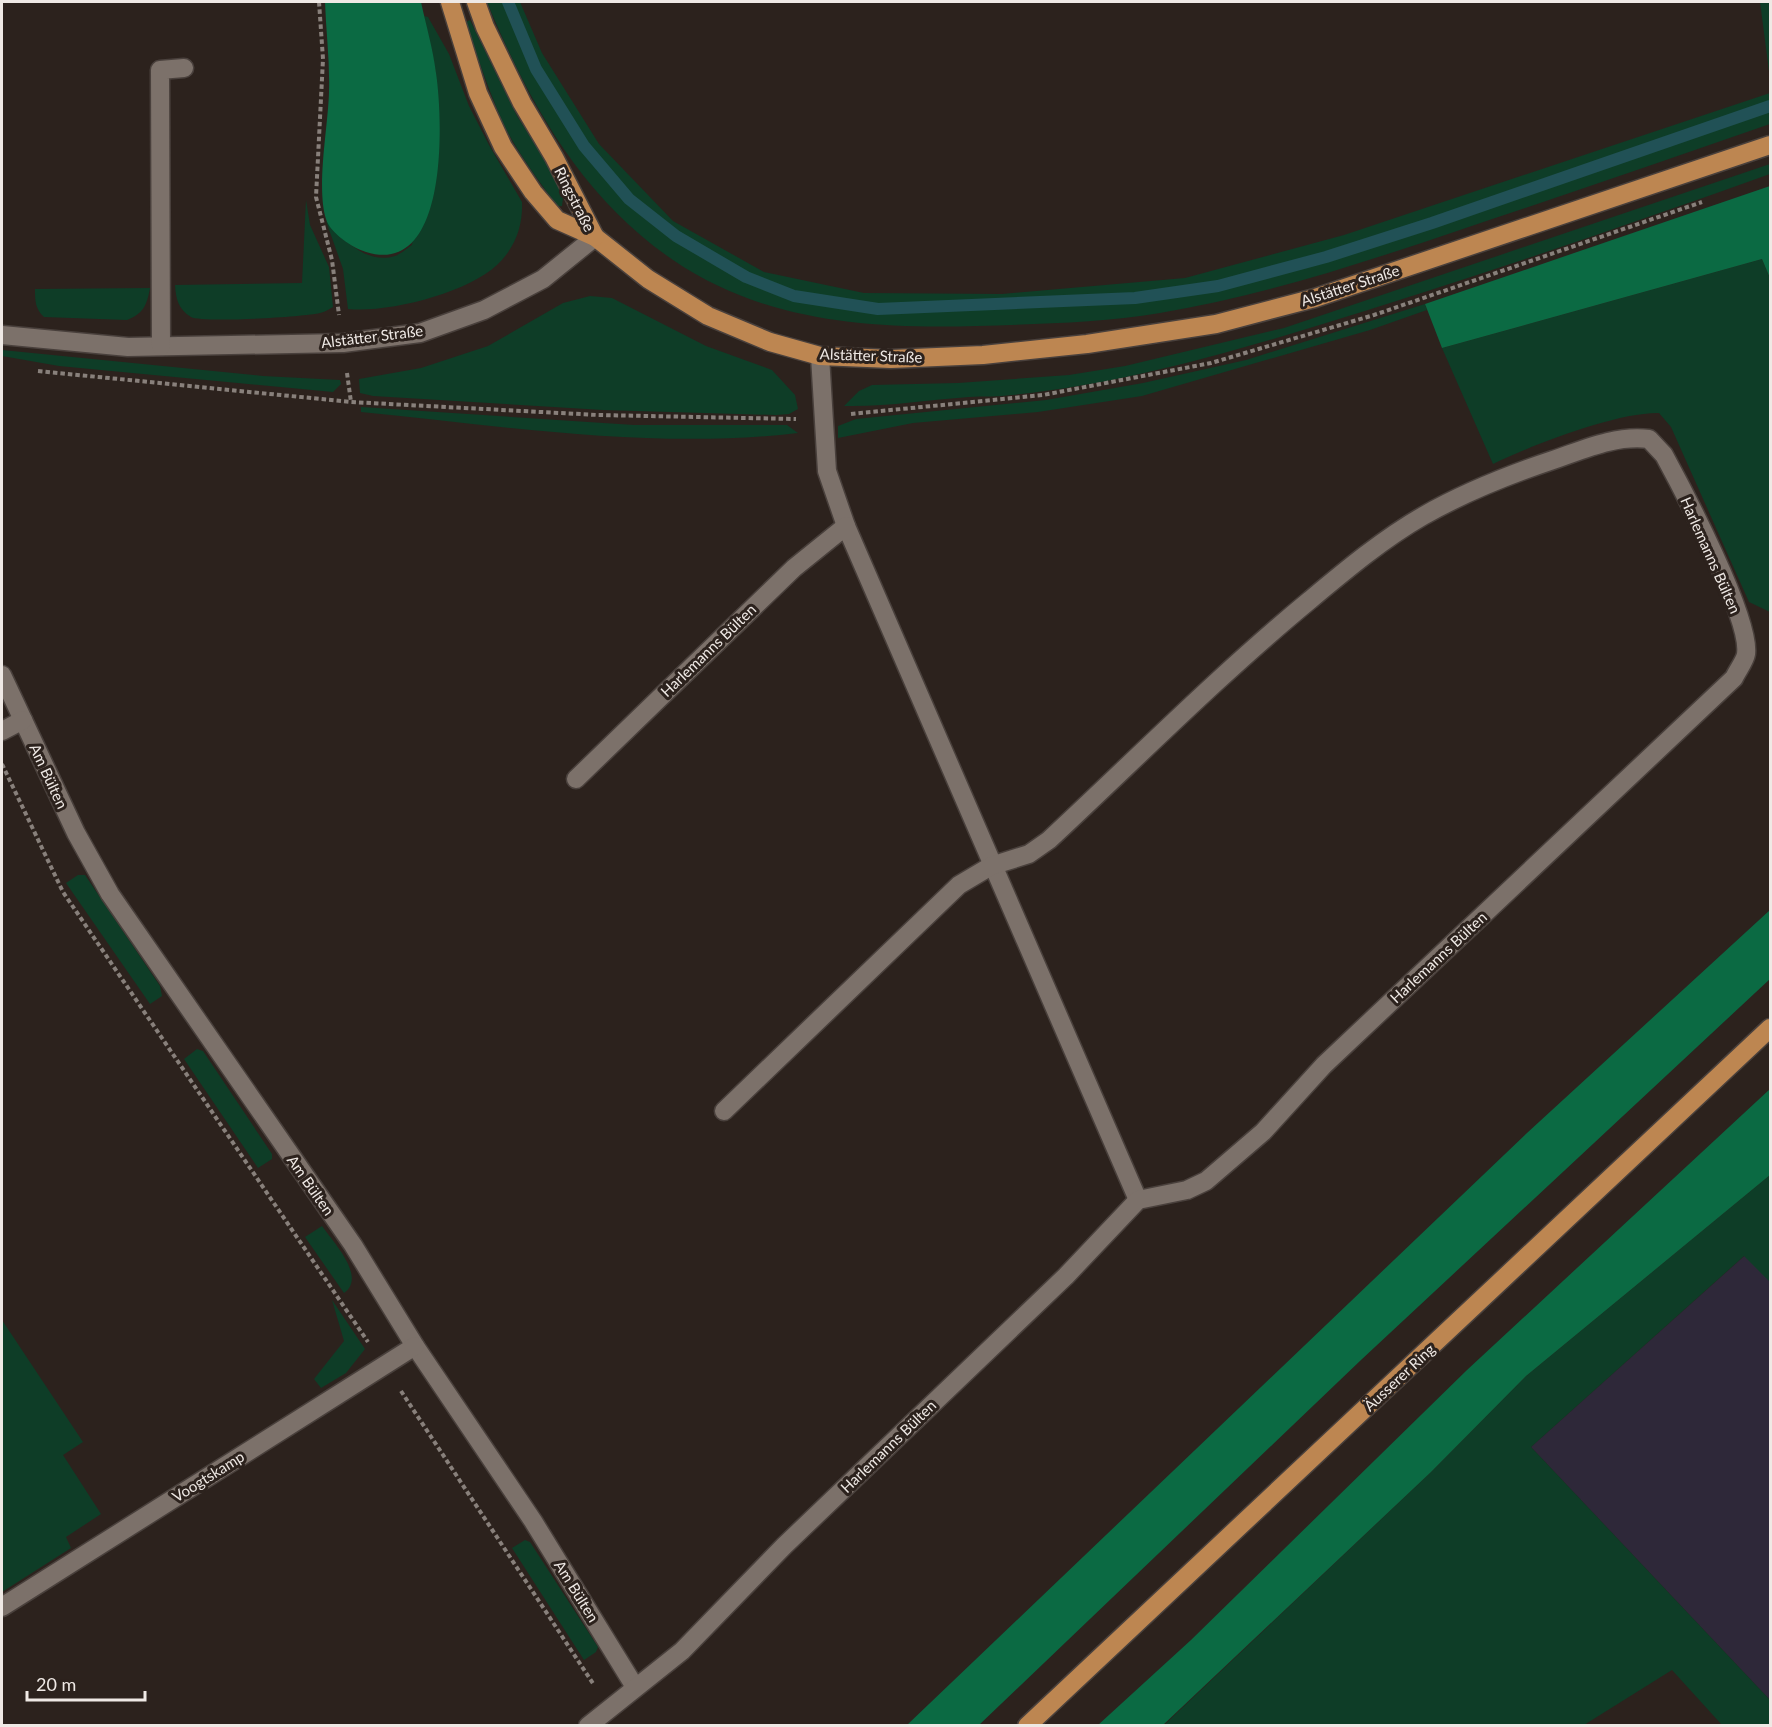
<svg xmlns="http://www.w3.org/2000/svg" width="1772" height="1727" font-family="Lato,sans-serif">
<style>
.commercial{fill:#2e2839}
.green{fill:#0e3d27}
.forest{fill:#0b6a43}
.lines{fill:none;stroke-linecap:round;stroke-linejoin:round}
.stream{stroke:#215156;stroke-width:12}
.minor-casing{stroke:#49403c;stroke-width:21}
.major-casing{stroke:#49403c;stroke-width:21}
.path{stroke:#88807b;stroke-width:4;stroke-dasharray:4.5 3;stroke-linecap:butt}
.minor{stroke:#7c716a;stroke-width:18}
.major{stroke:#bd8651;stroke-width:18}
.labels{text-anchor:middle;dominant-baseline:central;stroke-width:6;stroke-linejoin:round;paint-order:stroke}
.street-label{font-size:15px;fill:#efe9e5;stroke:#2c221d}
</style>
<rect width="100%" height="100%" fill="#2c221d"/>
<path class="commercial" d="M 1770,1233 L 1770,1700 L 1531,1447 Z"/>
<g class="green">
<path d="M 487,2 L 520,2 L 542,53 L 599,144 L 673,221 L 764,272 L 864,293 L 1002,294 L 1185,278 L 1344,235 L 1770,93 L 1770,124 C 1666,160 1562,196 1457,231 C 1359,264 1262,296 1160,313 C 1100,323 1037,324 977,326 C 870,329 764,322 673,260 C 581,197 529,103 487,2 Z"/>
<path d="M 1760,2 L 1770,2 L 1770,79 Z"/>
<path d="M 424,16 L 428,17 L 449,54 L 469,106 L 489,145 L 522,202 C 523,226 515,248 497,265 C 467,293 389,313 348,309 L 343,269 L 326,221 C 343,239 366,265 395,256 C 401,254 407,248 412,245 L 436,73 Z"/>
<path d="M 470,20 L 517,116 L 551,169 L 563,198 L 562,206 L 557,206 C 539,181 520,156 506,129 C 490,95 479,60 466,25 L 466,22 Z"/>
<path d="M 1770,164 L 1770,174 C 1619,228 1467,280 1313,327 C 1215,357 1114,385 1012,395 C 998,397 983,396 969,397 C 927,400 886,407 844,406 L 859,391 L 872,385 L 958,383 L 1069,375 L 1125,366 L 1284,328 Z"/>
<path d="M 306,200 L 310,225 L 329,267 L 333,307 C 329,309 325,312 320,313 C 304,317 202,323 191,317 C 178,309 176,299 175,285 L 302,283 Z"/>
<path d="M 1762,259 L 1770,278 L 1770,612 L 1749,602 L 1671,427 L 1659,413 C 1617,412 1532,445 1493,464 L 1442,348 Z"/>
<path d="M 150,288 C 147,305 143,314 127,320 L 44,317 C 35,309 35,300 35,289 Z"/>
<path d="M 590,296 L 612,298 L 706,346 L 772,370 L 795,395 L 798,409 L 789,414 L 776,415 L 603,410 L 373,396 L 360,393 L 359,379 L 421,368 L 488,346 L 563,303 Z"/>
<path d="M 1425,304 L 1427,310 L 1370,330 L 1142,396 L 1038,412 L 913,423 L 838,438 L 838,426 L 856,419 L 1046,400 L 1143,383 L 1246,360 Z"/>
<path d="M 2,350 L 263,376 L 340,380 L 341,384 L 333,392 L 59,366 L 2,356 Z"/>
<path d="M 361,407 L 634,425 L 787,425 L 798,433 C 655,450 503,426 361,412 Z"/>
<path d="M 78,875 L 85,875 L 160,986 L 162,996 L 150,1004 L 66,883 Z"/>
<path d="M 197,1049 L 203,1051 L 272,1154 L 272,1159 L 258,1168 L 184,1059 Z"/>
<path d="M 1770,1175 L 1770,1282 L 1744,1256 L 1531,1447 L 1770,1700 L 1770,1725 L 1722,1725 L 1672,1670 L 1584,1725 L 1163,1726 L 1431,1472 L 1526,1376 Z"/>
<path d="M 322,1226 C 333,1242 367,1277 344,1293 L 305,1237 Z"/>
<path d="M 332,1300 L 365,1349 L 346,1373 L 321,1388 L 314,1379 L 344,1341 Z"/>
<path d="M 2,1320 L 83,1442 L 63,1455 L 101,1514 L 66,1537 L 71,1548 L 2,1592 Z"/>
<path d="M 525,1540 L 530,1542 L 598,1647 L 596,1652 L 584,1660 L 512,1548 Z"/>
</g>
<g class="forest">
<path d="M 325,2 L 421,2 C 426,25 433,49 436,73 C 443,120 449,278 366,252 C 353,248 330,233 326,219 C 316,187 328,128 329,92 C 330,62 326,32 325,2 Z"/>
<path d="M 1770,186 L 1770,278 L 1762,259 L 1442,348 L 1425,304 Z"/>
<path d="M 1770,910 L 1770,979 L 1361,1360 L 979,1725 L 907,1725 L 1527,1133 Z"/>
<path d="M 1770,1089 L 1770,1175 L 1526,1376 L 1431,1472 L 1163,1725 L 1098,1725 L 1191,1640 L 1467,1370 Z"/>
</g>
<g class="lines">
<path class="stream" d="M 508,2 L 536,69 L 584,146 L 629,199 L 676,236 L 746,277 L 794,296 L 878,309 L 1135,298 L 1218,286 L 1326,257 L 1432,223 L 1770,106"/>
<g class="minor-casing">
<g id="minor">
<path d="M 2,335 L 128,347 L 343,343 L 420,333 L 484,310 L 543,279 L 595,237"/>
<path d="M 161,346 L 160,70 L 184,68"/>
<path d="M 820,356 L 827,471 L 846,526"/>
<path d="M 2,675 L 76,833 L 110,894 L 353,1245 L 415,1346 L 533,1521 L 635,1687"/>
<path d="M 2,731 L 23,720"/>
<path d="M 576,779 L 794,568 L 846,526 L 1138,1200"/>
<path d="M 2,1607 L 415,1346"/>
<path d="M 588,1726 L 682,1651 L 784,1546 L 1066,1276 L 1138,1200 L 1187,1190 L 1206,1181 L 1263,1132 L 1324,1065 L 1734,678 C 1737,671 1745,661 1746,654 C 1751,619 1683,490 1664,455 L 1649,439 C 1615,435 1585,449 1553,460 C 1508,475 1465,492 1423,516 C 1383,539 1346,570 1310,600 C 1219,675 1135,760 1049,840 L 1029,854 L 991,866 L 959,885 L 724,1111"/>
</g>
</g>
<g class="major-casing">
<g id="major">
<path d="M 450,2 L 478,93 L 503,147 L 533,192 L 557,220 L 595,237 L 648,279 L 708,316 L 770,342 L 820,356 L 891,359 L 983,355 L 1087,344 L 1216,324 L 1315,298 L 1770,145"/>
<path d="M 476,2 L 485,27 L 522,103 L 554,157 L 595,237"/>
<path d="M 1027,1726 L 1770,1028"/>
</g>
</g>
<g class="path">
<path d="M 319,2 L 323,59 L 316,197 L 332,260 L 339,315"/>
<path d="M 38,371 L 351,402 L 598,415 L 796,419"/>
<path d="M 347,373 L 351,402"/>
<path d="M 851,414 L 1043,395 L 1211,363 L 1374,315 L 1702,202"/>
<path d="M 2,764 L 63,892 L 368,1342"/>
<path d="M 401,1391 L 594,1685"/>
</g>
<use href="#minor" class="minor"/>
<use href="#major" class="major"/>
</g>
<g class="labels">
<g class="street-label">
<text transform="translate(575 199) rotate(63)">Ringstraße</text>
<text transform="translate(1350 285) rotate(-18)">Alstätter Straße</text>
<text transform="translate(372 336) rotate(-7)">Alstätter Straße</text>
<text transform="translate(871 355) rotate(2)">Alstätter Straße</text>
<text transform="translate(1711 555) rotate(66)">Harlemanns Bülten</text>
<text transform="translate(708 650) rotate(-44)">Harlemanns Bülten</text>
<text transform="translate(49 776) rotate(65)">Am Bülten</text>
<text transform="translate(1438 957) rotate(-43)">Harlemanns Bülten</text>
<text transform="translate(311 1185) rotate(55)">Am Bülten</text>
<text transform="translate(1399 1377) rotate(-43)">Äusserer Ring</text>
<text transform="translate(888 1446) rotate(-44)">Harlemanns Bülten</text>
<text transform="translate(208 1476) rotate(-32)">Voogtskamp</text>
<text transform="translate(577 1591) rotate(58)">Am Bülten</text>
</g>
</g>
<rect width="1772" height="1727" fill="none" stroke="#efe9e5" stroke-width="6"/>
<path d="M27 1691v9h118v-9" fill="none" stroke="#efe9e5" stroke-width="3"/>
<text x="36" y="1691" font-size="18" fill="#efe9e5" stroke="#2c221d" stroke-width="4.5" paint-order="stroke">20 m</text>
</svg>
